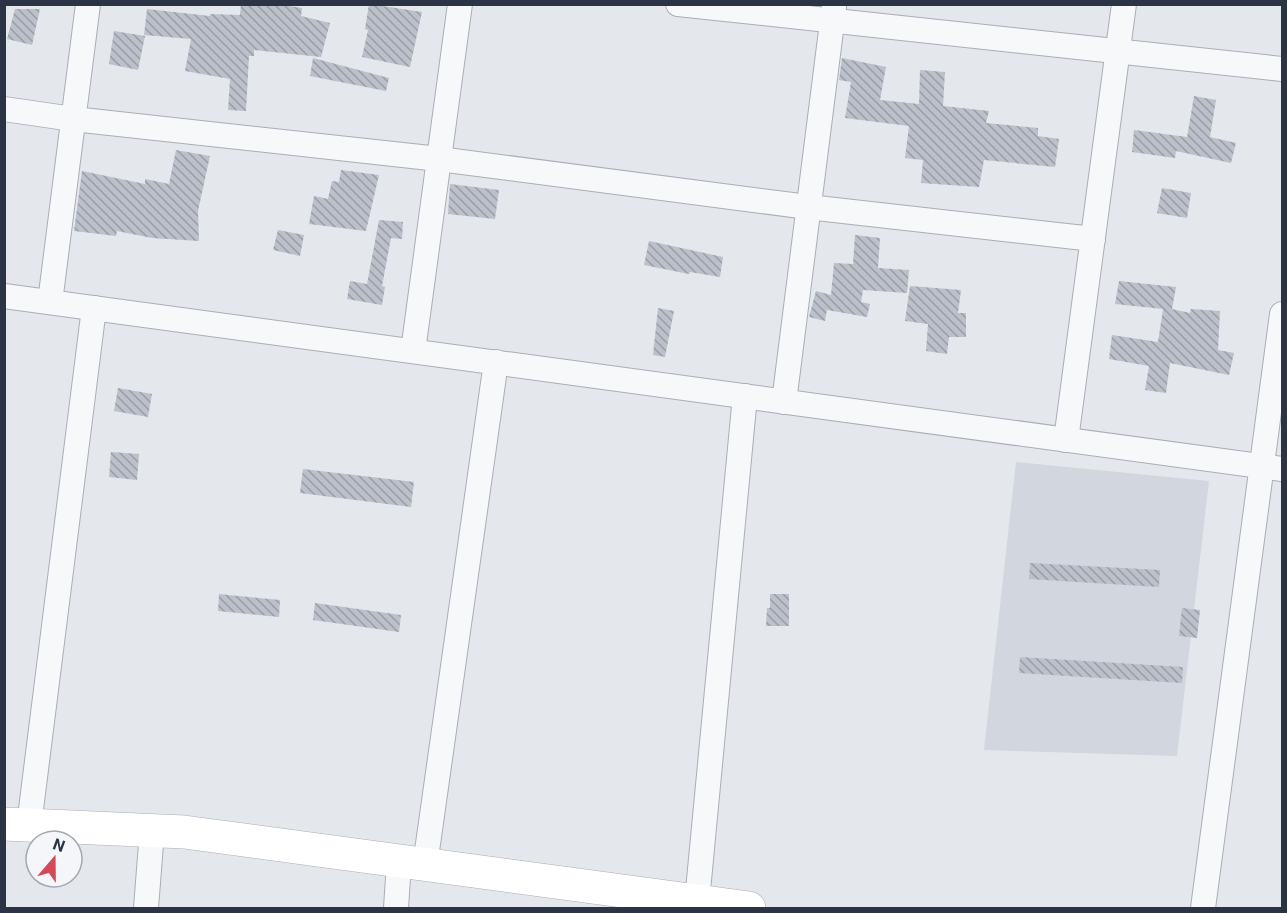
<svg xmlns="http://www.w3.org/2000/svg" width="1287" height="913" font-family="Roboto,sans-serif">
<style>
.built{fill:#d2d6de}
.building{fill:url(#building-back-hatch)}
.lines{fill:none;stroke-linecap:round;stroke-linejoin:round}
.street-casing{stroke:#a9aeb7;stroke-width:26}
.secondary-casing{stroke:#a9aeb7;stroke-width:34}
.street{stroke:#f7f8fa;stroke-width:24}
.secondary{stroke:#fff;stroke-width:33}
</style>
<defs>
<pattern id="building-back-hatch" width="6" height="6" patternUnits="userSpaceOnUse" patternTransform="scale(1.5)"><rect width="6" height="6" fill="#bbc0ca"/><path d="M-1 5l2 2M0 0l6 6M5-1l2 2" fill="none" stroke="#989da6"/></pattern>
</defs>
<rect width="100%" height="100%" fill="#e4e7ec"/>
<path class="built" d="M 1016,462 L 1209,481 L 1177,756 L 984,750 Z"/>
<g class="building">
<path d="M 241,4 L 276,4 L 302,8 L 301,16 L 330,23 L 321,57 L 254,50 L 254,56 L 249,56 L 246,111 L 228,110 L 230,79 L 185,71 L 191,39 L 144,35 L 147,9 L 210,16 L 210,14 L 240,15 Z"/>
<path d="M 369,4 L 422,12 L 410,67 L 362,57 L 368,30 L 365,29 Z"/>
<path d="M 15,9 L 40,9 L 32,45 L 7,39 Z"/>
<path d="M 114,31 L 145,36 L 138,70 L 109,64 Z"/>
<path d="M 313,58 L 389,78 L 386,91 L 310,76 Z"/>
<path d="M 842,58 L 886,67 L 880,100 L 919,104 L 920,70 L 945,72 L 943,106 L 989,111 L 986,123 L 1038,128 L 1038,136 L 1059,139 L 1055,167 L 984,160 L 979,187 L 921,183 L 923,160 L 905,158 L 909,126 L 845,118 L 851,82 L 839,80 Z"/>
<path d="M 1194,96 L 1216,100 L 1210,137 L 1236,143 L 1231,163 L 1176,151 L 1175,158 L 1132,152 L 1134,130 L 1187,137 Z"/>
<path d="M 176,150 L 210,156 L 198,211 L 199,241 L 152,238 L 117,231 L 116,236 L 74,231 L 82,171 L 145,184 L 145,179 L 169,184 Z"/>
<path d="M 341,170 L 379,175 L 366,231 L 309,224 L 314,196 L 328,199 L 332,181 L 339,182 Z"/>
<path d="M 450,184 L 499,190 L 495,219 L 448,214 Z"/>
<path d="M 1162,188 L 1191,193 L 1187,218 L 1157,213 Z"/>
<path d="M 379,220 L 403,222 L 402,239 L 391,238 L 382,286 L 385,287 L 382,305 L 347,299 L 350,281 L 367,284 Z"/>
<path d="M 278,230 L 304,235 L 300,256 L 273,250 Z"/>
<path d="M 855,235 L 880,238 L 878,268 L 909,270 L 907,293 L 863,290 L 861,302 L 870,304 L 867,317 L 827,310 L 825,321 L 809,317 L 816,291 L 831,295 L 834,263 L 853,264 Z"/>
<path d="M 649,241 L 723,257 L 720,277 L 690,272 L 689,274 L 644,265 Z"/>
<path d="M 1119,281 L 1176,287 L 1172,309 L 1190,313 L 1191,309 L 1220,311 L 1218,350 L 1234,353 L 1229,375 L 1170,363 L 1166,393 L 1145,390 L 1149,366 L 1109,359 L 1112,335 L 1158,342 L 1163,309 L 1115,304 Z"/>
<path d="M 910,286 L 961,290 L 958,313 L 966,313 L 966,337 L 949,337 L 947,354 L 926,351 L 928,324 L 905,321 Z"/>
<path d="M 658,308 L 674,311 L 665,357 L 653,355 Z"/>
<path d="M 118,388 L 152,394 L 148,417 L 114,411 Z"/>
<path d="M 111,452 L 139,454 L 137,480 L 109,477 Z"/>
<path d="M 303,469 L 414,482 L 411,507 L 300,493 Z"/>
<path d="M 1030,563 L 1160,570 L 1159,587 L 1029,579 Z"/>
<path d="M 219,594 L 280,600 L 279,617 L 218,611 Z"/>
<path d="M 770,594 L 789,594 L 789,626 L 766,626 L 767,608 L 770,608 Z"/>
<path d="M 315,603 L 401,615 L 399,632 L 313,620 Z"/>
<path d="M 1182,608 L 1200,610 L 1197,638 L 1179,636 Z"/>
<path d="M 1020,657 L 1183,667 L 1182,683 L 1019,673 Z"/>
</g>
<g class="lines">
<g class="street-casing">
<g id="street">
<path d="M 678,4 L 1282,69"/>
<path d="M 4,109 L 73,119 L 439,159 L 808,207 L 1093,239"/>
<path d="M 4,296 L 1282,469"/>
<path d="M 50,302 L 88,4"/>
<path d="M 413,351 L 460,4"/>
<path d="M 784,402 L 834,7"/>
<path d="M 1066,440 L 1124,4"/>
<path d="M 29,825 L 94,308"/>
<path d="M 425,865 L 496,362"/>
<path d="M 697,901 L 745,396"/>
<path d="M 146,908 L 152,831"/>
<path d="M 396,908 L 399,862"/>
<path d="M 1203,908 L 1282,314"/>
</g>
</g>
<g class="secondary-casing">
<path id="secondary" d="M 4,824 L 184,832 L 749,908"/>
</g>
<use href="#street" class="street"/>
<use href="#secondary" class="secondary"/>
</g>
<rect width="1287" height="913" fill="none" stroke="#2b3445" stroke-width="12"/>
<g transform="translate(54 859) rotate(20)"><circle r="28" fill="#f4f6f9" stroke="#a4a8b1" stroke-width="1.5"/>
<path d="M0-4.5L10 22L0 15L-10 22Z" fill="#d1495b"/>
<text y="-9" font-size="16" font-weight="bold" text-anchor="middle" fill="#2b3445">N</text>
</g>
</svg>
